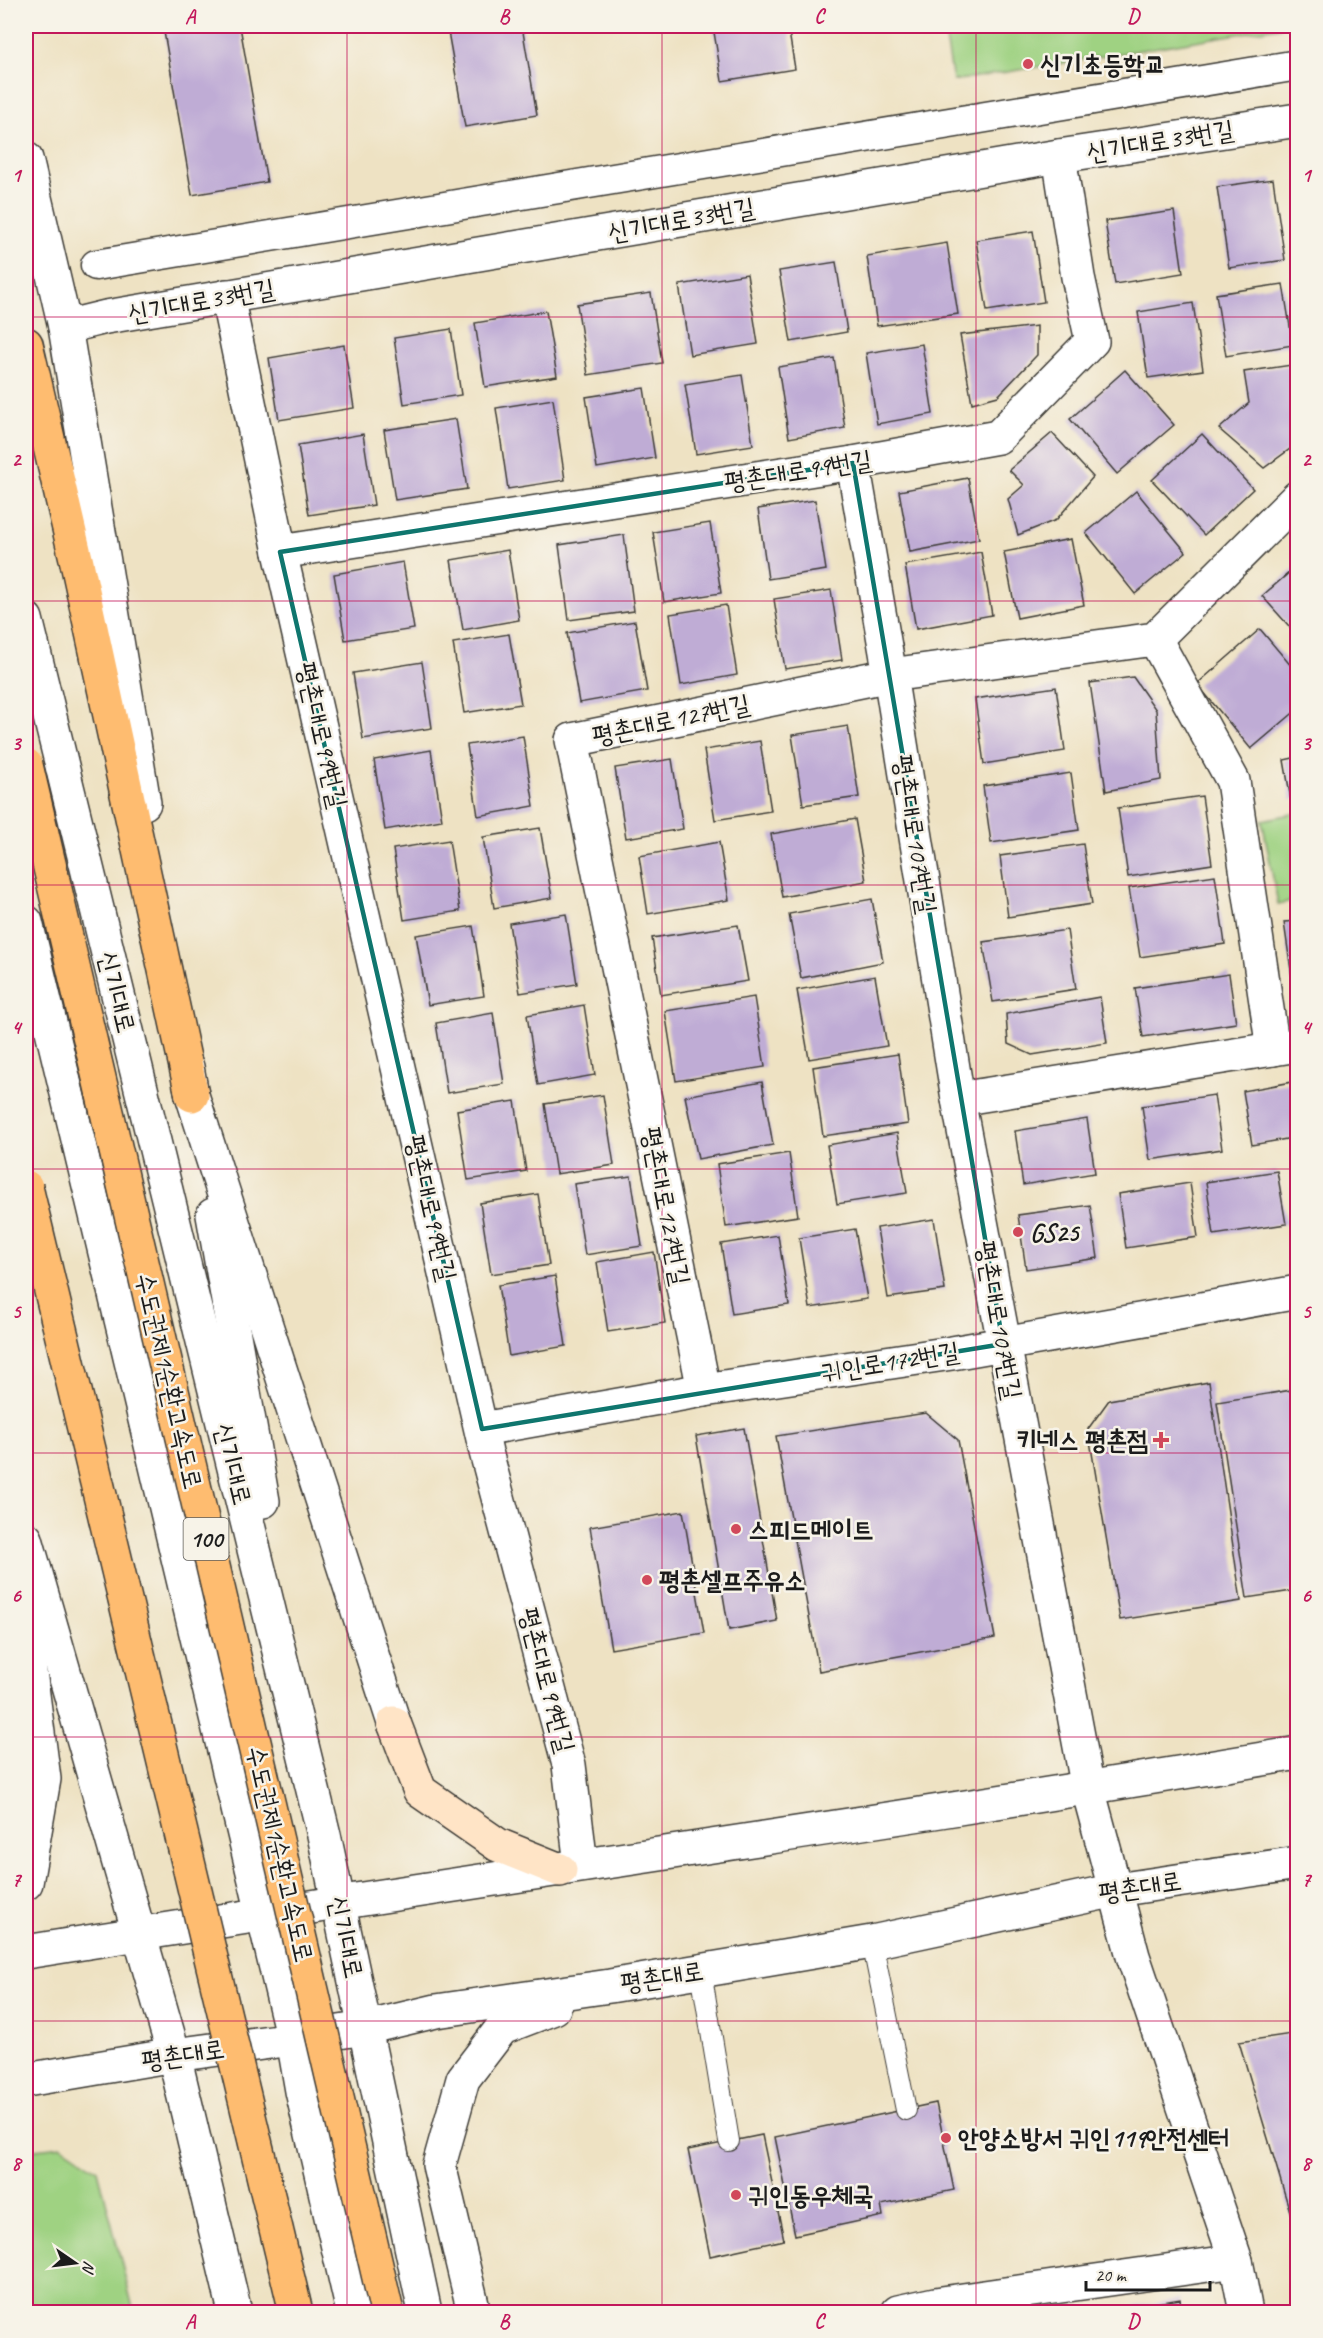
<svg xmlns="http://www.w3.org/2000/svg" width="1323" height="2338" font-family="Caveat,'Poor Story',sans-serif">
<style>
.green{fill:#9fd282;stroke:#5e774f;stroke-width:1.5}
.building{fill:#bfacd5}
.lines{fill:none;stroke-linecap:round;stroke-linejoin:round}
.service-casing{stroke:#3c3a35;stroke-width:22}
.pedestrian-casing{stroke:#3c3a35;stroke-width:33}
.minor-casing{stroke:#3c3a35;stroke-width:36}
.tertiary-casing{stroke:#3c3a35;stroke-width:36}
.secondary-casing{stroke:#3c3a35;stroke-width:36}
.motorway-casing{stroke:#3c3a35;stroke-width:36}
.service{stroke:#fff;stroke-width:20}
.pedestrian{stroke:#fff;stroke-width:30}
.minor{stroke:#fff;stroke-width:33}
.tertiary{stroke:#fff;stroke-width:33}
.secondary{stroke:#ffe4c6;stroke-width:33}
.motorway{stroke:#febc70;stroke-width:33}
.motorway-bridge-casing{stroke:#3c3a35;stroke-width:36;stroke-linecap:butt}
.motorway-bridge{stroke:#febc70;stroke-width:33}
.marked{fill:none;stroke:#0f766e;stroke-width:4.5;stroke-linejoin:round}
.grid{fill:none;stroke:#c2185b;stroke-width:1.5;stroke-opacity:0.55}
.poi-dot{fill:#d1495b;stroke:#f7f3e8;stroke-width:2}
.labels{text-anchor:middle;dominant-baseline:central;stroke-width:5;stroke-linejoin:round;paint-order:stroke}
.shield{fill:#f7f3e8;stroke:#5e5c59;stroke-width:1.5}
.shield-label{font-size:24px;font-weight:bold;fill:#1c1c1c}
.poi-label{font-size:26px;font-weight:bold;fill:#1c1c1c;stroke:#f7f3e8;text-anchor:start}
.street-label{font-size:26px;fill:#1c1c1c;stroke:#f7f3e8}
.neatline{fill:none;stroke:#c2185b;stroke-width:2}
.grid-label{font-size:20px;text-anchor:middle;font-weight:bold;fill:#c2185b}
</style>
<rect width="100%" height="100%" fill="#f7f3e8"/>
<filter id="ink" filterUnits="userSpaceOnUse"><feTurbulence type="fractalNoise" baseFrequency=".0167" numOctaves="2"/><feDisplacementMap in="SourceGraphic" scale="12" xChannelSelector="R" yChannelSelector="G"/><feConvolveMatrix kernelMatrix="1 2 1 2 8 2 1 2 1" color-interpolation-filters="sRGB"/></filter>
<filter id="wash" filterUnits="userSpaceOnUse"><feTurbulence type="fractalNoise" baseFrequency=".008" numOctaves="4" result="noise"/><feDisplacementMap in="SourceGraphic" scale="24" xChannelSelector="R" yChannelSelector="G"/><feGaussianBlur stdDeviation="1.35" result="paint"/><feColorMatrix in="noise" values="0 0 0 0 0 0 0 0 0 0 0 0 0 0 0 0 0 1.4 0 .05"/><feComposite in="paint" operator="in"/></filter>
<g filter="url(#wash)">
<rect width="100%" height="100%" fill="#eee2c3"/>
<g class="green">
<path d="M 944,26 L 1286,26 L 953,81 Z"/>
<path d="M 1297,813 L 1297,900 L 1278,904 L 1262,820 Z"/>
<path d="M 62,2146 L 98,2170 L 134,2312 L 26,2312 L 26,2150 Z"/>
</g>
<g id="blocks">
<g class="building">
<path d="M 163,26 L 240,26 L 267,182 L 192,195 Z"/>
<path d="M 447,26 L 522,26 L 537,115 L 465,127 Z"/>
<path d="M 713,26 L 788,26 L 795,69 L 722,81 Z"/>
<path d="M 1273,179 L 1285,260 L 1229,268 L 1217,187 Z"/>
<path d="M 1174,211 L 1183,273 L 1115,284 L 1105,221 Z"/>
<path d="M 1033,231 L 1044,302 L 987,311 L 976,240 Z"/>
<path d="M 947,243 L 958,314 L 877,326 L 867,256 Z"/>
<path d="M 836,262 L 847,332 L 791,342 L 779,271 Z"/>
<path d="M 747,274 L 758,344 L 690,355 L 679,285 Z"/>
<path d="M 1283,284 L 1293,345 L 1226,356 L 1216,294 Z"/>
<path d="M 651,293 L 662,363 L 588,375 L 577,304 Z"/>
<path d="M 1193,303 L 1203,370 L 1148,378 L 1138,312 Z"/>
<path d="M 546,311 L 557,376 L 485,387 L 475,323 Z"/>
<path d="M 1037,326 L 1037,355 L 998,396 L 972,403 L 960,335 Z"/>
<path d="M 451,329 L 461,395 L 404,404 L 394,338 Z"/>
<path d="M 922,344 L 933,414 L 877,424 L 866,353 Z"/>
<path d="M 344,345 L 354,408 L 279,420 L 269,358 Z"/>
<path d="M 834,358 L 845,428 L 789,438 L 778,367 Z"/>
<path d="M 1298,364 L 1298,443 L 1264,468 L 1219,429 L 1249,403 L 1244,372 Z"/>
<path d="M 1125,370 L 1174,425 L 1117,474 L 1070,419 Z"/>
<path d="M 742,375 L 753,445 L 696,454 L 685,384 Z"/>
<path d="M 644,388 L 655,458 L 597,468 L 586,397 Z"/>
<path d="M 553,399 L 565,480 L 508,489 L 496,408 Z"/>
<path d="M 456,419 L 467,489 L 395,500 L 384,430 Z"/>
<path d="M 1052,433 L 1093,477 L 1056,520 L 1018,535 L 1008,499 L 1024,485 L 1009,470 Z"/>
<path d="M 363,434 L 374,505 L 309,515 L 298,445 Z"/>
<path d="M 1202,434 L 1253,489 L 1204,535 L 1152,480 Z"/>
<path d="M 968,478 L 979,539 L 910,552 L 899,491 Z"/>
<path d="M 1136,491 L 1186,552 L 1135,594 L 1086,533 Z"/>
<path d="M 815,500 L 826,570 L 768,579 L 758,509 Z"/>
<path d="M 710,523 L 721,593 L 664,602 L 653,532 Z"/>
<path d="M 624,535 L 634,611 L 569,620 L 559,545 Z"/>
<path d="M 1071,539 L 1084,605 L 1017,618 L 1004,552 Z"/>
<path d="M 508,550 L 519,620 L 463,630 L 451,560 Z"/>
<path d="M 981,552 L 992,615 L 916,629 L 905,565 Z"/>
<path d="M 403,562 L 414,629 L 345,640 L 334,574 Z"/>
<path d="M 1298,565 L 1298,636 L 1262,596 Z"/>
<path d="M 831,590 L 842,660 L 785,669 L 774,599 Z"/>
<path d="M 726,605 L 737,675 L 681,685 L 670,614 Z"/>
<path d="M 635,621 L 647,691 L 579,703 L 567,633 Z"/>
<path d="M 1260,629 L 1298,674 L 1298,709 L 1251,749 L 1197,684 Z"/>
<path d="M 509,634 L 521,704 L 464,713 L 453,643 Z"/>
<path d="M 422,662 L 432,728 L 363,739 L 353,673 Z"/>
<path d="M 1133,677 L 1156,710 L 1161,780 L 1106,791 L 1090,683 Z"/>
<path d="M 1056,687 L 1065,751 L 984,764 L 975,699 Z"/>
<path d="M 848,726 L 859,797 L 803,805 L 792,735 Z"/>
<path d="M 523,736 L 534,806 L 478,816 L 467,745 Z"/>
<path d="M 760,741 L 771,811 L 715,820 L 704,750 Z"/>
<path d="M 431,750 L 442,820 L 385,830 L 374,760 Z"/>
<path d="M 1298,757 L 1298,798 L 1291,800 L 1284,760 Z"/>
<path d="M 672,759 L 683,829 L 626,838 L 615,768 Z"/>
<path d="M 1071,773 L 1079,830 L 991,843 L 983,786 Z"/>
<path d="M 1202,796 L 1212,864 L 1128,877 L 1118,808 Z"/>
<path d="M 855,819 L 866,881 L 782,897 L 771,834 Z"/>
<path d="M 540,828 L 552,898 L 494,908 L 483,837 Z"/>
<path d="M 449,840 L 460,911 L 404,920 L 393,849 Z"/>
<path d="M 719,842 L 729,900 L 648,914 L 639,856 Z"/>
<path d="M 1083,844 L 1092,904 L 1008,917 L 1000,856 Z"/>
<path d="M 1215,875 L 1225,944 L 1140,957 L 1129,888 Z"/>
<path d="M 872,899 L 883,962 L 801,978 L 789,914 Z"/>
<path d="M 566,914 L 577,984 L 520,993 L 509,923 Z"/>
<path d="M 1298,921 L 1298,1004 L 1296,1005 L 1284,922 Z"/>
<path d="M 738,925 L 748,981 L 661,995 L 652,938 Z"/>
<path d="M 473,926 L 484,996 L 428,1005 L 416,935 Z"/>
<path d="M 1067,930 L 1076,989 L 993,1002 L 983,942 Z"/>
<path d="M 1229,974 L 1236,1023 L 1143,1037 L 1135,988 Z"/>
<path d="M 875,976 L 887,1046 L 809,1059 L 797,990 Z"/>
<path d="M 754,997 L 765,1067 L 676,1081 L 665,1011 Z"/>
<path d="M 1100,997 L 1107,1043 L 1032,1055 L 1008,1044 L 1006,1014 Z"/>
<path d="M 584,1005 L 595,1075 L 538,1085 L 527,1015 Z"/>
<path d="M 493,1013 L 504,1084 L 447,1093 L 436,1023 Z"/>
<path d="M 898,1054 L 908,1124 L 823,1136 L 813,1067 Z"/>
<path d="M 1298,1081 L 1298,1137 L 1252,1145 L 1243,1091 Z"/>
<path d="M 762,1082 L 773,1145 L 698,1159 L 685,1096 Z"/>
<path d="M 603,1095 L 614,1165 L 556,1174 L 545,1104 Z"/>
<path d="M 1214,1095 L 1222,1149 L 1150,1160 L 1142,1106 Z"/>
<path d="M 515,1101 L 526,1171 L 468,1180 L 457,1110 Z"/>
<path d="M 1087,1119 L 1095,1173 L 1023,1185 L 1015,1131 Z"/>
<path d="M 897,1133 L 907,1193 L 837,1204 L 827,1145 Z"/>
<path d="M 789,1153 L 798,1216 L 726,1227 L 717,1164 Z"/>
<path d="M 1298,1160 L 1298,1176 L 1296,1176 L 1294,1161 Z"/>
<path d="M 1277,1171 L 1286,1224 L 1214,1235 L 1206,1182 Z"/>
<path d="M 631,1176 L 642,1246 L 585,1255 L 574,1184 Z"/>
<path d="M 1190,1183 L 1198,1237 L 1126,1248 L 1118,1194 Z"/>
<path d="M 538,1194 L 549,1265 L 491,1274 L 480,1203 Z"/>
<path d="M 1090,1205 L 1098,1258 L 1026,1269 L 1018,1215 Z"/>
<path d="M 934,1219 L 945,1290 L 888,1298 L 877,1228 Z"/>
<path d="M 855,1229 L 867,1299 L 810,1308 L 799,1238 Z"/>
<path d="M 778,1235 L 789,1305 L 732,1314 L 721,1244 Z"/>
<path d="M 654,1252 L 665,1323 L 608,1332 L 597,1262 Z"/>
<path d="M 555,1276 L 566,1346 L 509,1356 L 498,1285 Z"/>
<path d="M 1209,1382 L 1241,1601 L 1120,1620 L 1088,1429 L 1109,1400 Z"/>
<path d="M 1298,1389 L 1298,1590 L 1247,1598 L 1217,1402 Z"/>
<path d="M 926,1413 L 958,1440 L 995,1638 L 819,1671 L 776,1436 Z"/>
<path d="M 744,1428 L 777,1621 L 729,1630 L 696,1436 Z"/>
<path d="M 683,1511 L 704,1633 L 611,1649 L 590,1527 Z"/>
<path d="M 1298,2033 L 1298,2235 L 1297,2235 L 1239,2042 Z"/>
<path d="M 936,2103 L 954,2190 L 881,2205 L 883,2216 L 795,2235 L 775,2137 Z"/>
<path d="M 762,2135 L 784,2240 L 710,2256 L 688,2150 Z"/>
<path d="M 1180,2299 L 1182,2312 L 1109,2312 L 1109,2311 Z"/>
</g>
</g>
</g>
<g filter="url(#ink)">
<use href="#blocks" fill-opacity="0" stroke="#3c3a35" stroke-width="1.5"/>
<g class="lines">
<g class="service-casing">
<g id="service">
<path d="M 872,1942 L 906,2110"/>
<path d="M 701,1971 L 729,2141"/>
</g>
</g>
<g class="pedestrian-casing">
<path id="pedestrian" d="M 96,265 L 1298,65"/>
</g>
<g class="minor-casing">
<g id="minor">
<path d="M 227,296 L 280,552 L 486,1452 L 569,1765 L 581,1865"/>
<path d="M 65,327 L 106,317 L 1059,156 L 1298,120"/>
<path d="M 853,463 L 890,675 L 958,1099 L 1088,1789 L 1133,1956 L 1236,2261 L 1246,2312"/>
<path d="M 280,552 L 853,463 L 998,437 L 1092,341 L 1078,277 L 1059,156"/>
<path d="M 1155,639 L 1233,781 L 1273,1049"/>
<path d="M 958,1099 L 1298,1045"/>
<path d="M 704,1390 L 572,740 L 890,675 L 1155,639 L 1298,497"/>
<path d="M 482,1429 L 704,1390 L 952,1353 L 1298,1292"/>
<path d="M 898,2312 L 935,2304 L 1236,2261"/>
</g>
</g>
<g class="tertiary-casing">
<g id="tertiary">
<path d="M 26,159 L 65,327 L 144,803"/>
<path d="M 26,619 L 324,1835 L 425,2312"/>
<path d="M 26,922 L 293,2039 L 302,2091 L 353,2312"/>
<path d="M 187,1067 L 192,1095 L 394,1723"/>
<path d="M 213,1215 L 263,1501"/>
<path d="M 26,1539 L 174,2055 L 235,2312"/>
<path d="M 26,1641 L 44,1779 L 26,1883"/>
<path d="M 26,1952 C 449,1883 874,1825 1298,1753"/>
<path d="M 26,2080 L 174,2055 L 293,2039 L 365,2028 L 436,2011 L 610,1986 L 872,1942 L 1116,1890 L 1298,1863"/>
<path d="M 474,2312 L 439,2165 L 463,2079 L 502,2028 L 554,2008"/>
</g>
</g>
<g class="secondary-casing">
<path id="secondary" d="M 394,1723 L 420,1791 L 498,1845 L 560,1870"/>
</g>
<g class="motorway-casing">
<path id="motorway" d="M 26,344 L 77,563 L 192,1095"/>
</g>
<use href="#service" class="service"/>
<use href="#pedestrian" class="pedestrian"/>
<use href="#minor" class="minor"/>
<use href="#tertiary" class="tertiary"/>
<use href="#secondary" class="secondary"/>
<use href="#motorway" class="motorway"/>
<g class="motorway-bridge-casing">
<g id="motorway-bridge">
<path d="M 26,765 L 387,2312"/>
<path d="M 26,1187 L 296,2312"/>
</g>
</g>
<use href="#motorway-bridge" class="motorway-bridge"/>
</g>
</g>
<path class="marked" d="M 853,463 L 1003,1344 L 482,1429 L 280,552 Z"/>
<path class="grid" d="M 347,26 L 347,2312M 662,26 L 662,2312M 976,26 L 976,2312M 26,317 L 1298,317M 26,601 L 1298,601M 26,885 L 1298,885M 26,1169 L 1298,1169M 26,1453 L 1298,1453M 26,1737 L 1298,1737M 26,2021 L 1298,2021"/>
<g class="poi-dot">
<circle cx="1028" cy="64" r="6"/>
<circle cx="1018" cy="1232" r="6"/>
<path d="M1158 1431h6v6h6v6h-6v6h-6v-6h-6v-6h6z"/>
<circle cx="736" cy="1529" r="6"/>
<circle cx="647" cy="1580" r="6"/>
<circle cx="946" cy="2138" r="6"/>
<circle cx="736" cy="2195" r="6"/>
</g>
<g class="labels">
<rect class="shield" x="183.5" y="1518" width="45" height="42" rx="4.5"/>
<g class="shield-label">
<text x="206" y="1539">100</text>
</g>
<g class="poi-label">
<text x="1040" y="64">신기초등학교</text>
<text x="1030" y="1232">GS25</text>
<text x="1148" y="1440" text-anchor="end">키네스 평촌점</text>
<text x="748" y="1529">스피드메이트</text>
<text x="659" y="1580">평촌셀프주유소</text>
<text x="958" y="2138">안양소방서 귀인119안전센터</text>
<text x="748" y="2195">귀인동우체국</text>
</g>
<g class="street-label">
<text transform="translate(1160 141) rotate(-9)">신기대로33번길</text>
<text transform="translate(681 220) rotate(-10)">신기대로33번길</text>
<text transform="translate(201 301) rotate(-10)">신기대로33번길</text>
<text transform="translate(798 471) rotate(-9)">평촌대로99번길</text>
<text transform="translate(671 720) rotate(-12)">평촌대로127번길</text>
<text transform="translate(322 735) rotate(77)">평촌대로99번길</text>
<text transform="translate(915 834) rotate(81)">평촌대로107번길</text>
<text transform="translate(117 992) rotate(76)">신기대로</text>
<text transform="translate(666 1206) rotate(79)">평촌대로127번길</text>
<text transform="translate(431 1208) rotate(77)">평촌대로99번길</text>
<text transform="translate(999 1320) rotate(80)">평촌대로107번길</text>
<text transform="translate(890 1362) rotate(-9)">귀인로172번길</text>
<text transform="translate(169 1381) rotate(77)">수도권제1순환고속도로</text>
<text transform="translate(233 1464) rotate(76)">신기대로</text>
<text transform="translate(547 1680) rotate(75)">평촌대로99번길</text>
<text transform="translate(280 1854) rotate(77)">수도권제1순환고속도로</text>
<text transform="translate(1140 1887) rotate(-9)">평촌대로</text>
<text transform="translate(346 1937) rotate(78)">신기대로</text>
<text transform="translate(662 1977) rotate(-9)">평촌대로</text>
<text transform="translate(183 2055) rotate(-9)">평촌대로</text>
</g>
</g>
<rect width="1323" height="2338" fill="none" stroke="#f7f3e8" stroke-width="66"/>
<g transform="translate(75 2263) rotate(104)" stroke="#f7f3e8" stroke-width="4.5" paint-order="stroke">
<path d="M0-4.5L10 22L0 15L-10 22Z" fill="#1c1c1c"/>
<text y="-9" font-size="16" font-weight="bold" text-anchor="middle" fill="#1c1c1c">N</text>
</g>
<path d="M1086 2281v9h124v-9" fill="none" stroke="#1c1c1c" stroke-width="3"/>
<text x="1095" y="2281" font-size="18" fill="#1c1c1c" stroke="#f7f3e8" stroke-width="4.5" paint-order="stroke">20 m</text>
<rect x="33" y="33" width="1257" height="2272" class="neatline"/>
<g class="grid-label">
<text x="190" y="23">A</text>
<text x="504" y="23">B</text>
<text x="819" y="23">C</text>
<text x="1133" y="23">D</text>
<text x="16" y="182">1</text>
<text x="1306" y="182">1</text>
<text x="16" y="466">2</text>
<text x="1306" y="466">2</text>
<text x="16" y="750">3</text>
<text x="1306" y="750">3</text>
<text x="16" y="1034">4</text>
<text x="1306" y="1034">4</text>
<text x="16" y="1318">5</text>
<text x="1306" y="1318">5</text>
<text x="16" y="1602">6</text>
<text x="1306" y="1602">6</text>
<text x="16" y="1886">7</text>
<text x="1306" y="1886">7</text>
<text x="16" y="2170">8</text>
<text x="1306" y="2170">8</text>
<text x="190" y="2328">A</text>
<text x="504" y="2328">B</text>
<text x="819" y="2328">C</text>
<text x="1133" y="2328">D</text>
</g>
</svg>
